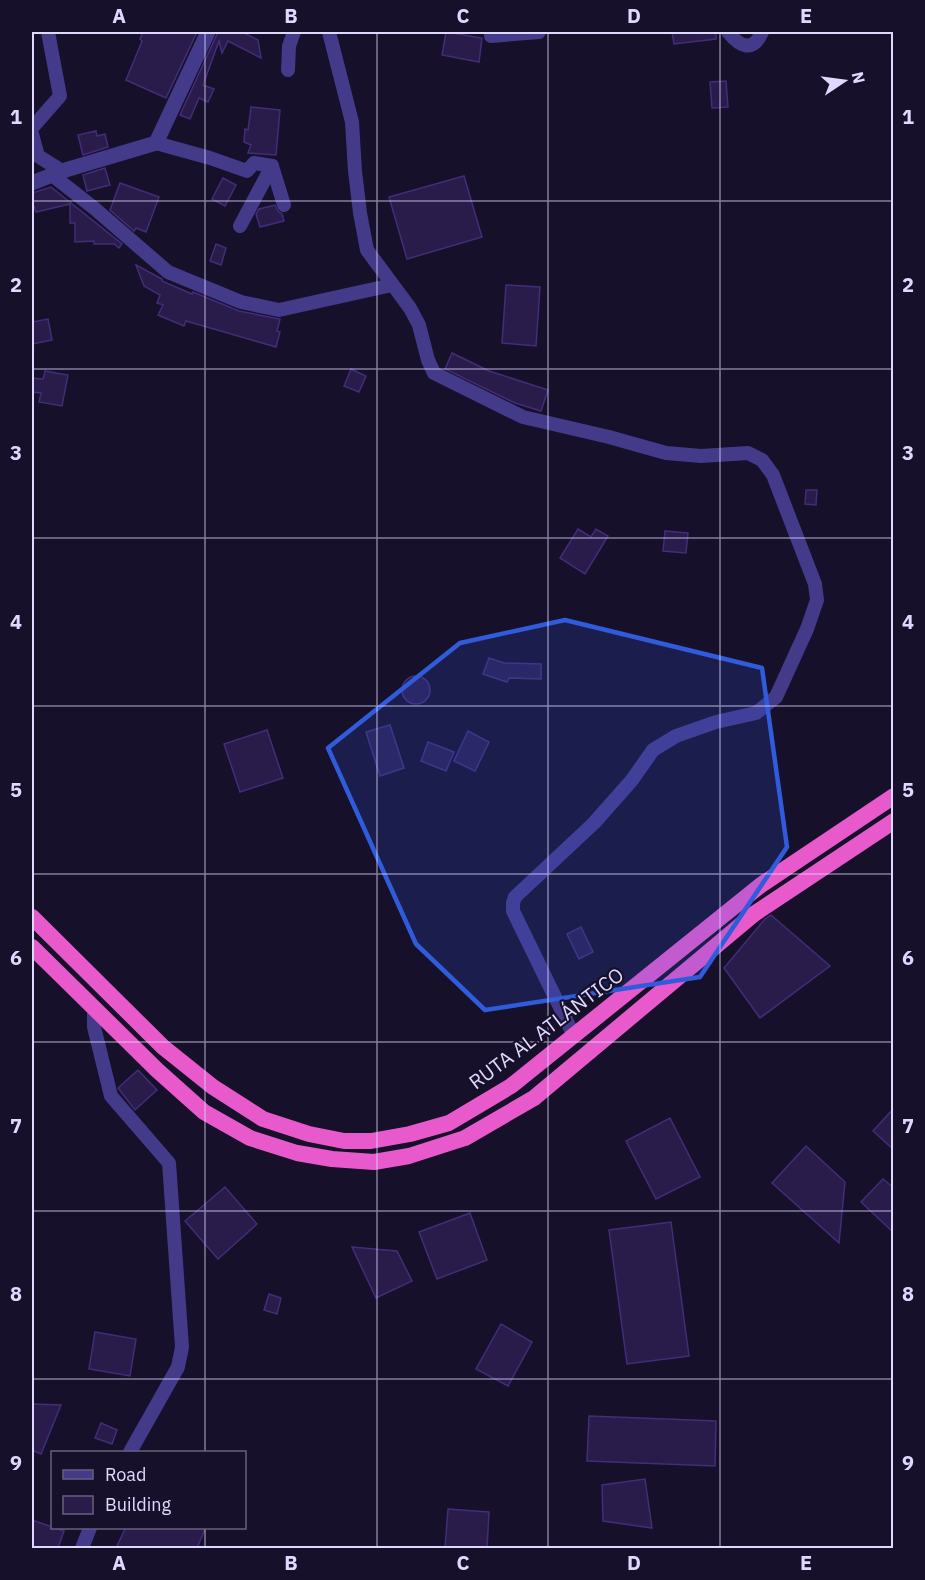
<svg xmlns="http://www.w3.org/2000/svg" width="925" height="1580" font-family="'IBM Plex Sans',sans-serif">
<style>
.building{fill:#291c4b;stroke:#422d78;stroke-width:1.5}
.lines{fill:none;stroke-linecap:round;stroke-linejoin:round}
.minor{stroke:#443a8a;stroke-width:14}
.tertiary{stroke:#443a8a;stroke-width:15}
.trunk{stroke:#e85acc;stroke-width:16}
.marked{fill:#305cdc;fill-opacity:0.2;stroke:#305cdc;stroke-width:4.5;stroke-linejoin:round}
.grid{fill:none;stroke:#e0d9ff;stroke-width:1.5;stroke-opacity:0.55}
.labels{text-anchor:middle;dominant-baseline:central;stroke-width:4.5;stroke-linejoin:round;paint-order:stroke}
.street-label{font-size:20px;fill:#e0d9ff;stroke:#16102a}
.neatline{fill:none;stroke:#e0d9ff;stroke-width:2}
.grid-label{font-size:20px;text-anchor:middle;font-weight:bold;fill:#e0d9ff}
</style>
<rect width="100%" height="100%" fill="#16102a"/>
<g class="building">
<path d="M 143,32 L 197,32 L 166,98 L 126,80 L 142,41 L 140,39 Z"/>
<path d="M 218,32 L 242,32 L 258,40 L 261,58 L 228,41 L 222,53 L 219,41 L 203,85 L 214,89 L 208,102 L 199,98 L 190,119 L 180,115 Z"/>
<path d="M 446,32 L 482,38 L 479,62 L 442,55 Z"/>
<path d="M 672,32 L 716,32 L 716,39 L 674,44 Z"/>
<path d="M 726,81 L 728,107 L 712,108 L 710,82 Z"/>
<path d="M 251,107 L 280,110 L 276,155 L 248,153 L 251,145 L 244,142 L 245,129 L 248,130 Z"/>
<path d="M 96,131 L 97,136 L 105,134 L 108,147 L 83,155 L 78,135 Z"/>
<path d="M 105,168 L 110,185 L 87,191 L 83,175 Z"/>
<path d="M 464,176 L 482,237 L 407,259 L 389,197 Z"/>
<path d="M 223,178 L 236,185 L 225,206 L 212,199 Z"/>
<path d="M 120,183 L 159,197 L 146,232 L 136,228 L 134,231 L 110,210 Z"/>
<path d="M 51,187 L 122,244 L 119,248 L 114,244 L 94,244 L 94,241 L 75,242 L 75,223 L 70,223 L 70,204 L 36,212 L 34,206 L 32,207 L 32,193 Z"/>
<path d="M 275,205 L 278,211 L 282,214 L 284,221 L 260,227 L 256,214 L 259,209 Z"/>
<path d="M 216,244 L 226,248 L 221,265 L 210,261 Z"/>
<path d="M 136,265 L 162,279 L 162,281 L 192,294 L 193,292 L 239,311 L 280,319 L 277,331 L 280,332 L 276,347 L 186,321 L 184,326 L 158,315 L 163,305 L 157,303 L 160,295 L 144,286 Z"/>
<path d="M 506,285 L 540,287 L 536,346 L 502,343 Z"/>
<path d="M 48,319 L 52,340 L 32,344 L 32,322 Z"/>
<path d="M 452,353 L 489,371 L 548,390 L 541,411 L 515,403 L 445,369 Z"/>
<path d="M 351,369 L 366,376 L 359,392 L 344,386 Z"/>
<path d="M 45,371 L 68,375 L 62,406 L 39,402 L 41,393 L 32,392 L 32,378 L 43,379 Z"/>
<path d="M 806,490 L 817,490 L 816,505 L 805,504 Z"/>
<path d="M 578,529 L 591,537 L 596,529 L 608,536 L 585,574 L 560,558 Z"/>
<path d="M 665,531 L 688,533 L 686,553 L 663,551 Z"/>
<path d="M 489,658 L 504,663 L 541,664 L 541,679 L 509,678 L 507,682 L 483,674 Z"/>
<circle cx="416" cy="690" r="14"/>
<path d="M 390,725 L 404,768 L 380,776 L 366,732 Z"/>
<path d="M 267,730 L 283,778 L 240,792 L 224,744 Z"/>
<path d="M 468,731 L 489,742 L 475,771 L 454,761 Z"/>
<path d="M 428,742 L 454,752 L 446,771 L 421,761 Z"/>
<path d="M 771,915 L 830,966 L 760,1018 L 724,968 L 765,919 Z"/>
<path d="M 581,927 L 593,952 L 579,959 L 567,934 Z"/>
<path d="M 138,1070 L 157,1090 L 135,1110 L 118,1088 Z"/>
<path d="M 894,1108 L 894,1150 L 873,1131 Z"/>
<path d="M 670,1118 L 700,1177 L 656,1199 L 626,1141 Z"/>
<path d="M 806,1146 L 845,1182 L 839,1243 L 772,1183 Z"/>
<path d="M 883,1179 L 894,1188 L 894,1233 L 861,1202 Z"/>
<path d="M 225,1187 L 257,1224 L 218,1259 L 185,1221 Z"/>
<path d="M 470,1213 L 487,1260 L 437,1279 L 419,1232 Z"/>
<path d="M 671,1222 L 689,1356 L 627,1364 L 609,1230 Z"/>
<path d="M 352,1247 L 397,1251 L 412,1281 L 376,1298 Z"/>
<path d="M 269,1294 L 281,1298 L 277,1314 L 264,1310 Z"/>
<path d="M 501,1324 L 532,1342 L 508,1386 L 476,1369 Z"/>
<path d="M 95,1332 L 136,1339 L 130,1376 L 89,1369 Z"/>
<path d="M 32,1404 L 61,1405 L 41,1454 L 32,1450 Z"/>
<path d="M 589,1416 L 716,1421 L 715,1466 L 587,1461 Z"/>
<path d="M 101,1423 L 117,1430 L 112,1444 L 95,1438 Z"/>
<path d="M 645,1479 L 652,1528 L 603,1521 L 602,1485 Z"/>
<path d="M 448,1509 L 489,1512 L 487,1548 L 445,1548 Z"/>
<path d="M 32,1520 L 64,1531 L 58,1548 L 32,1548 Z"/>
<path d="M 126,1527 L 206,1527 L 197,1548 L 116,1548 Z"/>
</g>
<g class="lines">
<g class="minor">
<path d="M 329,32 L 352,122 L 355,171 L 360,213 L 367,250 L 410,308 L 419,325 L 428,360 L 434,373 L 523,417 L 609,437 L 666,453 L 701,456 L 748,453 L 762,460 L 773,475 L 815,584 L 817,600 L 807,629 L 776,697 L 756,713 L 716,722 L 676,736 L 653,750 L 632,780 L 594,823 L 515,897 L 513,903 L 513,911 L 574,1036"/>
<path d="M 491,32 L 491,36 L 539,32"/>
<path d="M 728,32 C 740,47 753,53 762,32"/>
<path d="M 288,70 L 289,46 L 294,32"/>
<path d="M 32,128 L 60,96 L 48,32"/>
<path d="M 32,134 L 38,156 L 62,171"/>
<path d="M 156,143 L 210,158 L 247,171 L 254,163 L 272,166 L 284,205"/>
<path d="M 52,175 L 94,208 L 168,272 L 241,302 L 279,310 L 392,285"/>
<path d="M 240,226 L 272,166"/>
<path d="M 94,1009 L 94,1027 L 111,1096 L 169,1163 L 182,1347 L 178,1367 L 130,1452"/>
<path d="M 82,1548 L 90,1528"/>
</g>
<path class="tertiary" d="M 32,183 L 62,171 L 156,143 L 208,32"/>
<g class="trunk">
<path d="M 32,917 L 163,1047 L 213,1087 L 263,1119 L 309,1134 L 344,1141 L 371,1141 L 410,1134 L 449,1123 L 511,1086 L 761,885 L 894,796"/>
<path d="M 32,947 L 157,1070 L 204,1112 L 250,1138 L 297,1153 L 332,1159 L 374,1162 L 409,1156 L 465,1138 L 534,1098 L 754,914 L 894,821"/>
</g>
</g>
<path class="marked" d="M 565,620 L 762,668 L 787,847 L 700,977 L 485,1010 L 416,944 L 328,748 L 460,643 Z"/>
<path class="grid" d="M 205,32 L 205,1452M 377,32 L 377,1548M 548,32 L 548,1548M 720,32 L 720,1548M 32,201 L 894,201M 32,369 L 894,369M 32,538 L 894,538M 32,706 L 894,706M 32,874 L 894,874M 32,1042 L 894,1042M 32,1211 L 894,1211M 32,1379 L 894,1379M 205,1528 L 205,1548"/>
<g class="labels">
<g class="street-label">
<text transform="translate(546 1028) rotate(-37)">RUTA AL ATLÁNTICO</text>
</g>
</g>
<rect width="925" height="1580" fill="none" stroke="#16102a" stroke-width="66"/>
<rect x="51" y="1451" width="195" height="78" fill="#16102a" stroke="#67607f" stroke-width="1.5"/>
<rect x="63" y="1470" width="30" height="9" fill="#443a8a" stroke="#67607f" stroke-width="1.5"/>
<text x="105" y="1481" font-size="18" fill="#e0d9ff">Road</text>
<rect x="63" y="1496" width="30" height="18" fill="#291c4b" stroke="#67607f" stroke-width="1.5"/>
<text x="105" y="1511" font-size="18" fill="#e0d9ff">Building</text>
<g transform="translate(844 81) rotate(77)" stroke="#16102a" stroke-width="4.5" paint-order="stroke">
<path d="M0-4.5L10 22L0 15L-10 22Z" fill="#e0d9ff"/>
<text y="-9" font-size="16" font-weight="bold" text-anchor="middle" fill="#e0d9ff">N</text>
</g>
<rect x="33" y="33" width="859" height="1514" class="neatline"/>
<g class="grid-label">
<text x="119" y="23">A</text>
<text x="291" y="23">B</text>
<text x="463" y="23">C</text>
<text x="634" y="23">D</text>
<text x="806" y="23">E</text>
<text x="16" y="124">1</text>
<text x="908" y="124">1</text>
<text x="16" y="292">2</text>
<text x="908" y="292">2</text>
<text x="16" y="460">3</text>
<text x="908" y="460">3</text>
<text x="16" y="629">4</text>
<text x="908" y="629">4</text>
<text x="16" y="797">5</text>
<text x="908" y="797">5</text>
<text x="16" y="965">6</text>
<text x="908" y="965">6</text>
<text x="16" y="1133">7</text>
<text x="908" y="1133">7</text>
<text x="16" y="1301">8</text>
<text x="908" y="1301">8</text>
<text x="16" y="1470">9</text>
<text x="908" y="1470">9</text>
<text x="119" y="1570">A</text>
<text x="291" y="1570">B</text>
<text x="463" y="1570">C</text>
<text x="634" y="1570">D</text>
<text x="806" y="1570">E</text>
</g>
</svg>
